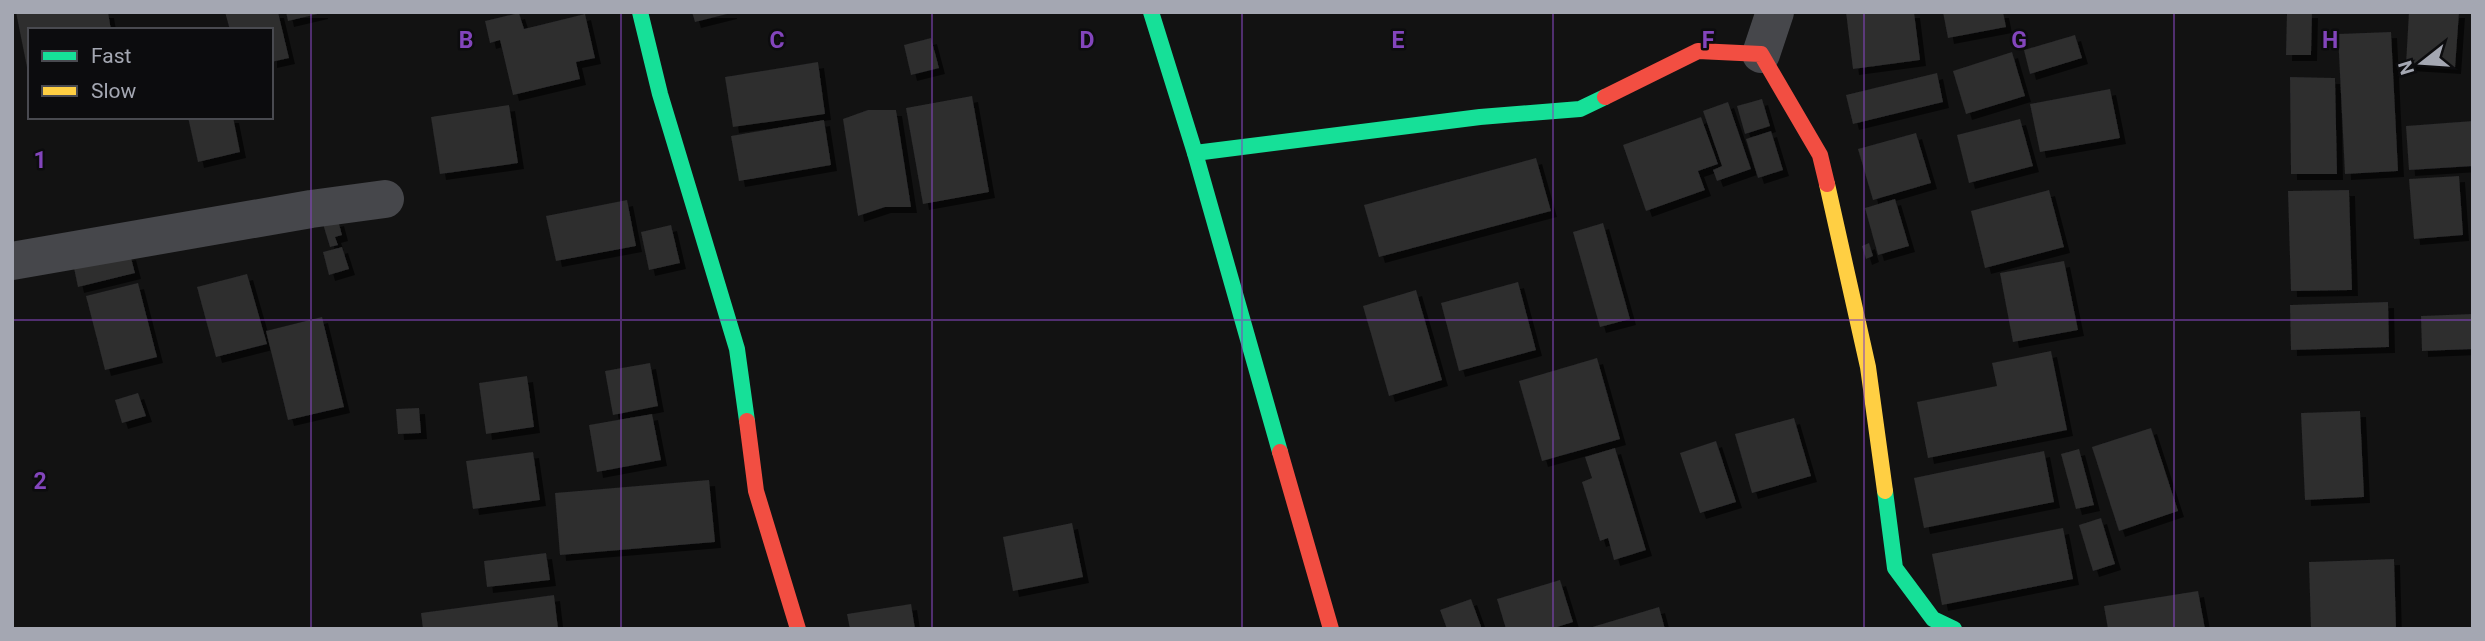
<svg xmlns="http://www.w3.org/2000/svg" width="2485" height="641" font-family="Roboto,sans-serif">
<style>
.building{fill:#2d2d2e;filter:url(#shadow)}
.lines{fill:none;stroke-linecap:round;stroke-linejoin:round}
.street{stroke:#46474b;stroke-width:38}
.fast{stroke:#16e098;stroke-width:16}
.slow{stroke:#ffcf43;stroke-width:16}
.jam{stroke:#f24e42;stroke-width:16}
.grid{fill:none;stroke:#8345bc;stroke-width:2;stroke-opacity:0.55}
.grid-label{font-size:23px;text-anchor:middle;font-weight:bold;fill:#8345bc;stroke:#0c0c0e;stroke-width:5;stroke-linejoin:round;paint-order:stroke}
</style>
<defs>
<filter id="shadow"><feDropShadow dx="6" dy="6" stdDeviation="0" flood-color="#0009"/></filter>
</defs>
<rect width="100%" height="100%" fill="#121212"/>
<g class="building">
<path d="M 16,12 L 108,12 L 111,30 L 30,30 L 30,67 L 27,67 Z"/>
<path d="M 225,12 L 278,12 L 289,58 L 271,62 L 271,30 L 230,30 Z"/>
<path d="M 286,12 L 322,12 L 322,13 L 288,21 Z"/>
<path d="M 692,12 L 731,12 L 731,13 L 695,22 Z"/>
<path d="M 1846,12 L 1914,12 L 1920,60 L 1853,69 Z"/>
<path d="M 1943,12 L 2003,12 L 2006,27 L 1948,38 Z"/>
<path d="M 2287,12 L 2312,12 L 2311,55 L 2286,55 Z"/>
<path d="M 2409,12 L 2459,12 L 2455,68 L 2406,65 Z"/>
<path d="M 519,13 L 524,29 L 585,14 L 595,58 L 576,62 L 580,79 L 513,95 L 500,40 L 490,43 L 485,21 Z"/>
<path d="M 2391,32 L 2398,171 L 2345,174 L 2338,34 Z"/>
<path d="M 2075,35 L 2082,58 L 2030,74 L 2024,50 Z"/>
<path d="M 931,38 L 939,68 L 911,75 L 904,45 Z"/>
<path d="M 2012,52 L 2025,96 L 1966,114 L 1953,71 Z"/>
<path d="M 818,62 L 825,114 L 733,127 L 725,77 Z"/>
<path d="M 1937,73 L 1943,102 L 1853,124 L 1846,95 Z"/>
<path d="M 2290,77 L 2335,78 L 2337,174 L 2291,174 Z"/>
<path d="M 2110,89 L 2120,138 L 2040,152 L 2030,104 Z"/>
<path d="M 972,96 L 989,192 L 923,204 L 906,108 Z"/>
<path d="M 1762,99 L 1770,126 L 1745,134 L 1737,106 Z"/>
<path d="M 1728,102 L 1751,169 L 1717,181 L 1713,170 L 1722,166 L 1703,111 Z"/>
<path d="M 509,105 L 518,163 L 440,174 L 431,117 Z"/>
<path d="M 868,110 L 896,110 L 911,207 L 885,207 L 858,216 L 843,119 Z"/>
<path d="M 188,117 L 233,117 L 240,152 L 198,162 Z"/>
<path d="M 1701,117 L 1718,164 L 1698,171 L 1705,190 L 1646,211 L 1623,145 Z"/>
<path d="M 2020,119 L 2033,166 L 1969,183 L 1957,135 Z"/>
<path d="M 824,120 L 831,165 L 739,181 L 731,136 Z"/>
<path d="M 2473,121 L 2473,166 L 2409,170 L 2406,126 Z"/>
<path d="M 1771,131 L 1783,170 L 1758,178 L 1746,139 Z"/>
<path d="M 1916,133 L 1931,183 L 1873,200 L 1858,149 Z"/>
<path d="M 1536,158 L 1551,211 L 1379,257 L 1364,205 Z"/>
<path d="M 2459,176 L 2463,235 L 2414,239 L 2409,179 Z"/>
<path d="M 2049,190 L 2064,247 L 1985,268 L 1971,211 Z"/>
<path d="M 2349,190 L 2352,290 L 2291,291 L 2288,191 Z"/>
<path d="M 1895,199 L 1909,246 L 1878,255 L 1865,208 Z"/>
<path d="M 627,200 L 636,246 L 556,261 L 546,216 Z"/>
<path d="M 338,220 L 342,235 L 335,237 L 338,245 L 330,247 L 323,224 Z"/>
<path d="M 1603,223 L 1630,319 L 1600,327 L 1573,232 Z"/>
<path d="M 671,225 L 680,263 L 649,270 L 641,232 Z"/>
<path d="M 1869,243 L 1873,256 L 1866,259 L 1862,246 Z"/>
<path d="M 342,247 L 349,269 L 329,275 L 323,252 Z"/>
<path d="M 130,254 L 135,273 L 78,287 L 74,268 Z"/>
<path d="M 2064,261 L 2078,330 L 2013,342 L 2000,273 Z"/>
<path d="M 247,274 L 267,344 L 216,357 L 197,287 Z"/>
<path d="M 1518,282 L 1536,350 L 1459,371 L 1441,303 Z"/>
<path d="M 138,283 L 157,357 L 105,370 L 86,296 Z"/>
<path d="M 1416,290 L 1442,380 L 1389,396 L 1363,306 Z"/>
<path d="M 2388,302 L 2389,347 L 2291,350 L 2290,305 Z"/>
<path d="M 2473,314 L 2473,349 L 2422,351 L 2421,316 Z"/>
<path d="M 322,317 L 344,407 L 288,420 L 266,331 Z"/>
<path d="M 2051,351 L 2067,430 L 1928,458 L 1917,402 L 1997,386 L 1992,363 Z"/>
<path d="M 1597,358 L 1620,439 L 1542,461 L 1519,381 Z"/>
<path d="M 650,363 L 658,406 L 613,415 L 605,371 Z"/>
<path d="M 527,376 L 534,427 L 486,434 L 479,383 Z"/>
<path d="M 138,393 L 146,416 L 122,423 L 115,400 Z"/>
<path d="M 419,408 L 421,433 L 398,434 L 396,409 Z"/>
<path d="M 2360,411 L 2364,497 L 2305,500 L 2301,413 Z"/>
<path d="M 652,414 L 661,460 L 597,472 L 589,425 Z"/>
<path d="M 1794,418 L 1811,476 L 1752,493 L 1735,434 Z"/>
<path d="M 2151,428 L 2178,511 L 2119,531 L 2092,447 Z"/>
<path d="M 1716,441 L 1736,502 L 1700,513 L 1680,453 Z"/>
<path d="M 1615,448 L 1646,550 L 1614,560 L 1608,538 L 1600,541 L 1582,482 L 1592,478 L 1585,457 Z"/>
<path d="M 2079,449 L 2094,505 L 2076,509 L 2061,454 Z"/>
<path d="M 2044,451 L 2054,502 L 1924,528 L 1914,478 Z"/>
<path d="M 533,452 L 540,500 L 473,509 L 466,461 Z"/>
<path d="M 709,480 L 715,542 L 560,555 L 555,493 Z"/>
<path d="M 2101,518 L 2115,564 L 2093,571 L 2079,525 Z"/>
<path d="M 1072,523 L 1083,577 L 1013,591 L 1003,537 Z"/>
<path d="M 2063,528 L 2073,579 L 1942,605 L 1932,554 Z"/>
<path d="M 546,553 L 550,580 L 487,587 L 484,561 Z"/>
<path d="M 2394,559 L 2396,629 L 2311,629 L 2309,562 Z"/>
<path d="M 1560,580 L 1573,622 L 1551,629 L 1506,629 L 1497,599 Z"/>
<path d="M 2198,591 L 2205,629 L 2108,629 L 2104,606 Z"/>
<path d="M 554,595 L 558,629 L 423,629 L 421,613 Z"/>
<path d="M 1471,599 L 1482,629 L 1447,629 L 1440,610 Z"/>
<path d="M 911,604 L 915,629 L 850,629 L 847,614 Z"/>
<path d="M 1659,607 L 1665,629 L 1589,629 L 1589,628 Z"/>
</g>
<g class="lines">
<g class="street">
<path d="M 1761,54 L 1775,12"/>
<path d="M 12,261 L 311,209 L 385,199"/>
</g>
<g class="fast">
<path d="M 640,12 L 660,94 L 737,349 L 747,421"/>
<path d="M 1151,12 L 1195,153 L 1280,452"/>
<path d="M 1195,153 L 1480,117 L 1580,109 L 1605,97"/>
<path d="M 1885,491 L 1895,568 L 1933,619 L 1954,629"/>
</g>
<path class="slow" d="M 1827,184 L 1868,367 L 1885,491"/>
<g class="jam">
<path d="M 1605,97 L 1698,51 L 1761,54 L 1820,155 L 1827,184"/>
<path d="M 747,421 L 756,491 L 798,629"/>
<path d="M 1280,452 L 1331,629"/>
</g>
</g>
<path class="grid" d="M 311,12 L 311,629M 621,12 L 621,629M 932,12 L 932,629M 1242,12 L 1242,629M 1553,12 L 1553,629M 1864,12 L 1864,629M 2174,12 L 2174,629M 12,320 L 2473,320"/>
<g class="grid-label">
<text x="466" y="48">B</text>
<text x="777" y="48">C</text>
<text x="1087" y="48">D</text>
<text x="1398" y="48">E</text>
<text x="1708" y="48">F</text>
<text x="2019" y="48">G</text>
<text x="2330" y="48">H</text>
<text x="40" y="168">1</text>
<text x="40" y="489">2</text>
</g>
<rect width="2485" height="641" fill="none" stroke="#a4a7b2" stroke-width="28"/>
<rect x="28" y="28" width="245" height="91" fill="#0c0c0e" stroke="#494a50" stroke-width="2"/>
<rect x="42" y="51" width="35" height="10" fill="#16e098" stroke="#494a50" stroke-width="2"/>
<text x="91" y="63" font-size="21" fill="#a4a7b2">Fast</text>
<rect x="42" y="86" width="35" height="10" fill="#ffcf43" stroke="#494a50" stroke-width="2"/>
<text x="91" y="98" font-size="21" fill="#a4a7b2">Slow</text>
<g transform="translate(2422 63) rotate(253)" stroke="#0c0c0e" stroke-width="5" paint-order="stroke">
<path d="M0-5L12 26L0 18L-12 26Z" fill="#a4a7b2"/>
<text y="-10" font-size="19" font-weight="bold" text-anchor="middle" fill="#a4a7b2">N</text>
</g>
</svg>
